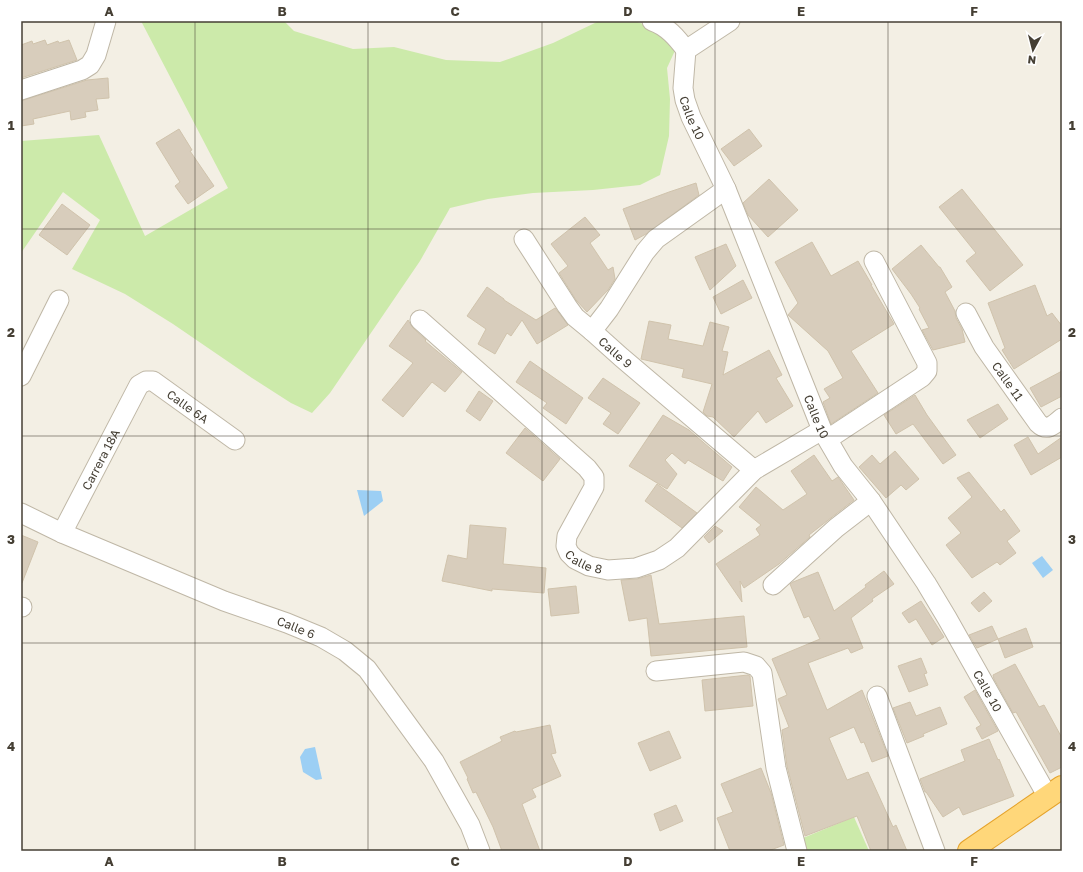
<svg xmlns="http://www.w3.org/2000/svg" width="1083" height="872" font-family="'Golos Text',sans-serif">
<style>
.green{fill:#cceaaa}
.water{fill:#9ccff4}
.building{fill:#d8cdbc;stroke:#d0c3ac}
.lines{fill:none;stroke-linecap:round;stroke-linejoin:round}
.minor-casing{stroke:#bfb7a6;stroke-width:21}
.trunk-casing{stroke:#e5a32c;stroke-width:24}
.minor{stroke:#fff;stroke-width:19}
.trunk{stroke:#ffd77a;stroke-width:22}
.grid{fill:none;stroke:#453f34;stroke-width:1;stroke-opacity:0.55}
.labels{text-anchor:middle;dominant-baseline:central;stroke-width:3;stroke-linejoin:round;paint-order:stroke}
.street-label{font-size:12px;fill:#453f34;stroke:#fff}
.neatline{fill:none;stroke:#453f34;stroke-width:1.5}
.grid-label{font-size:13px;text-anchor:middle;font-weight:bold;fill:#453f34}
</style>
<rect width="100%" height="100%" fill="#f3efe4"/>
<g class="green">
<path d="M 141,21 L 284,21 L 294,31 L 353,49 L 394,47 L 446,60 L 500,62 L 553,43 L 597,22 L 634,21 L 659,29 L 678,44 L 667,68 L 670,99 L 669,136 L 660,175 L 640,185 L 593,190 L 533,193 L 488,199 L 450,208 L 420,261 L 330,393 L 312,413 L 291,403 L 252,378 L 173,324 L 125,294 L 72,269 L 100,220 L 63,192 L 21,253 L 21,141 L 99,135 L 145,236 L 228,188 Z"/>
<path d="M 854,817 L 869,851 L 807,851 L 803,838 Z"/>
</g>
<g class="water">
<path d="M 357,490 L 381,491 L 383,501 L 364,516 Z"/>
<path d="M 1042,556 L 1053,570 L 1043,578 L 1032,563 Z"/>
<path d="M 315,747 L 322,779 L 316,780 L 303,772 L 300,757 L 305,749 Z"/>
</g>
<g class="building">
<path d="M 45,40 L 47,45 L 58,41 L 59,43 L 69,40 L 77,60 L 21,78 L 21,45 L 32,41 L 33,44 Z"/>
<path d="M 108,78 L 109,98 L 96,99 L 98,110 L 85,112 L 86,117 L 71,120 L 70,111 L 33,119 L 34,124 L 21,126 L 21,101 L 87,80 Z"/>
<path d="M 179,129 L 192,150 L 190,151 L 214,186 L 188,204 L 175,186 L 180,182 L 156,143 Z"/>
<path d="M 749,129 L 762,146 L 734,166 L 721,149 Z"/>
<path d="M 769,179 L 798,210 L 768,237 L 748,215 L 743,203 Z"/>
<path d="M 696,183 L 699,195 L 646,234 L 635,240 L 623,209 L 669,192 Z"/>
<path d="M 962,189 L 1023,265 L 990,291 L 966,261 L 976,253 L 939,207 Z"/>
<path d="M 62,204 L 90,225 L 67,255 L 39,235 Z"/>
<path d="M 585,217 L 600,235 L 590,243 L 608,270 L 613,267 L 615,279 L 608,290 L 587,312 L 576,300 L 559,273 L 568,266 L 551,244 Z"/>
<path d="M 812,242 L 831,276 L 858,261 L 872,285 L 871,285 L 894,324 L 851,351 L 878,393 L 831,424 L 823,402 L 830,398 L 824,389 L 843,378 L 828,351 L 788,315 L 798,303 L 775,262 Z"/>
<path d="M 726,244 L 736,266 L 710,290 L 695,257 Z"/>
<path d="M 921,245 L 939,267 L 940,267 L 952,287 L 945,292 L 955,311 L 956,318 L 962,329 L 965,342 L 933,350 L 922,330 L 929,328 L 919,309 L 920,308 L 911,294 L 892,269 Z"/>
<path d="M 743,280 L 752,298 L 721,314 L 713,297 Z"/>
<path d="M 1035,285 L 1047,316 L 1052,313 L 1062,326 L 1062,339 L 1014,369 L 1002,350 L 1005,348 L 988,303 Z"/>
<path d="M 487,287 L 504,299 L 504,300 L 536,320 L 555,308 L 568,325 L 537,344 L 522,320 L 511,336 L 507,333 L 495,354 L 478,344 L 486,329 L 467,316 Z"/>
<path d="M 408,320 L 413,328 L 426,340 L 425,341 L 462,372 L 445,392 L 432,382 L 403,417 L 382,400 L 413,363 L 389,346 Z"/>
<path d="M 649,321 L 671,325 L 668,339 L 703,346 L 710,322 L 729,327 L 722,351 L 728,352 L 723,375 L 769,350 L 782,375 L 776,378 L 793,406 L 766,423 L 758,411 L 734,437 L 713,417 L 707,416 L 703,412 L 712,384 L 682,377 L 684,369 L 641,359 Z"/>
<path d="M 530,361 L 583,398 L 566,424 L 543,408 L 547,403 L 516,382 Z"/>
<path d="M 1062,371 L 1062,396 L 1041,407 L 1030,388 Z"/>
<path d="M 603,378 L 640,403 L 618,434 L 603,424 L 611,413 L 588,398 Z"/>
<path d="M 479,391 L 493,401 L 480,421 L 466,411 Z"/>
<path d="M 915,395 L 927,415 L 956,455 L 943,464 L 913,424 L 896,434 L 884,415 Z"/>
<path d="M 998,404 L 1008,419 L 980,438 L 967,420 Z"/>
<path d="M 663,415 L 689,430 L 732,467 L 723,481 L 688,460 L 685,464 L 672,453 L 665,460 L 677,474 L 667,489 L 629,466 Z"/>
<path d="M 525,428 L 560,459 L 543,481 L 506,453 Z"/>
<path d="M 1028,437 L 1038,454 L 1062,437 L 1062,457 L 1031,475 L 1014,445 Z"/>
<path d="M 895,451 L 919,479 L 906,490 L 901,485 L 886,498 L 859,467 L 872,455 L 880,464 Z"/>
<path d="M 814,455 L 832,481 L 838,477 L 854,500 L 809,535 L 810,537 L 779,564 L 744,588 L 740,581 L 742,602 L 716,564 L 760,535 L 756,529 L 761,525 L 739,507 L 756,487 L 783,510 L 807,494 L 791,471 Z"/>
<path d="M 969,472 L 1001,512 L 1004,509 L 1020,531 L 1007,541 L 1016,553 L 1000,565 L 997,562 L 972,578 L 946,545 L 961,533 L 948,518 L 972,497 L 957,478 Z"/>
<path d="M 657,484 L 697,513 L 682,528 L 645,501 Z"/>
<path d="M 470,525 L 506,528 L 503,564 L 546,568 L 544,593 L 492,589 L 492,591 L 442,581 L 448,555 L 467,559 Z"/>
<path d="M 715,526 L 723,531 L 709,543 L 704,537 Z"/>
<path d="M 21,535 L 38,542 L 22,583 L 21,582 Z"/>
<path d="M 884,571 L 894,584 L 872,599 L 873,601 L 851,618 L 863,648 L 851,653 L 848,648 L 808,663 L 827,710 L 862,690 L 888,756 L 872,762 L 864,742 L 861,743 L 854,727 L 829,738 L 847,780 L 868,772 L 893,827 L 896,825 L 907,851 L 871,851 L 857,816 L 805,836 L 787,766 L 782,730 L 789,727 L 778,699 L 787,695 L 772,659 L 820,639 L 809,616 L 804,618 L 790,584 L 793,582 L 818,572 L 834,611 L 866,587 L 865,585 Z"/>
<path d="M 651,575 L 659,624 L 744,616 L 747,647 L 651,656 L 647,618 L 629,621 L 621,580 L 637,579 Z"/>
<path d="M 576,586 L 579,613 L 551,616 L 548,589 Z"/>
<path d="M 984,592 L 992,601 L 979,612 L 971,603 Z"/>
<path d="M 921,601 L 944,637 L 932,645 L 916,619 L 909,623 L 902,613 Z"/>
<path d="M 992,626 L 998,639 L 977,648 L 969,635 Z"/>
<path d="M 1026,628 L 1033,647 L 1005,658 L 998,639 Z"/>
<path d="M 921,658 L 927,673 L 924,674 L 928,685 L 909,692 L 898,666 Z"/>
<path d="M 1015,664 L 1039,707 L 1044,705 L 1062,738 L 1062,767 L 1050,773 L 1016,712 L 1013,713 L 994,679 L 993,675 Z"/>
<path d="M 748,675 L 750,676 L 753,706 L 705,711 L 702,680 Z"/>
<path d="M 975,690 L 998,731 L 982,739 L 976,728 L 981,725 L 964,697 Z"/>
<path d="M 910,702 L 916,716 L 940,707 L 947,724 L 923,734 L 924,736 L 907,743 L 893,708 Z"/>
<path d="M 550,725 L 556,753 L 551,754 L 561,776 L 532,789 L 536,797 L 522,804 L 540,851 L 502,851 L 493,827 L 476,792 L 473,793 L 467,779 L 468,778 L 460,762 L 502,741 L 500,737 L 515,731 L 516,732 Z"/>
<path d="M 669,731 L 681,758 L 650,771 L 638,743 Z"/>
<path d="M 989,739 L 998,760 L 999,759 L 1014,796 L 963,815 L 959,807 L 943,817 L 926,792 L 925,792 L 920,779 L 965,761 L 961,750 Z"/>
<path d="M 761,768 L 771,793 L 784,845 L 768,851 L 730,851 L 717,818 L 733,812 L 721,784 Z"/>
<path d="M 676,805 L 683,821 L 660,831 L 654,814 Z"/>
</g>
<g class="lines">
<g class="minor-casing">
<g id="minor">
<path d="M 652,21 C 667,26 677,38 686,50"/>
<path id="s1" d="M 730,21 L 686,50 L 683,88 L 685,100 L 691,117 L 726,189 L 822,430 L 843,466 L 871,501 L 926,583 L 947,618 L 1048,797"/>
<path d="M 21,90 L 82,70 L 90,65 L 96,55 L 106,21"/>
<path id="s2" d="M 726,189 L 656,239 L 645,252 L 609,309 L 592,331 L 621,357 L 754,470"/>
<path d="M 524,239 L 567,306 L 575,317 L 592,331"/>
<path id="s3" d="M 966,313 L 984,347 L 1038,423 C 1047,432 1054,425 1062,418"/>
<path id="s4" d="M 420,320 L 587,468 L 594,477 L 594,487 L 567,536 L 566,546 L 569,553 L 575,559 L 589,566 L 608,570 L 636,568 L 659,560 L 677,548 L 754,470 L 822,430"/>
<path d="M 21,376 L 59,300"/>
<path d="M 828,439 L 922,377 L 927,371 L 927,363 L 874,261"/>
<path id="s5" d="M 21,513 L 62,533 L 224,601 L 287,623 L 321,637 L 345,651 L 367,669 L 434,761 L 470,825 L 480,851"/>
<path id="s6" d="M 62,533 L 139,385 L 146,381 L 153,381 L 235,440"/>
<path d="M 773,585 L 836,528 L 871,501"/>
<path d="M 21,607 L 22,607"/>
<path d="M 656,671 L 744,662 L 756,666 L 762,673 L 776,768 L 797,851"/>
<path d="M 877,696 L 935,851"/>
</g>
</g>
<g class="trunk-casing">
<path id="trunk" d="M 969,851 L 1062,787"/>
</g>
<use href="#minor" class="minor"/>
<use href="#trunk" class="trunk"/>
</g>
<path class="grid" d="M 195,21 L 195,851M 368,21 L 368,851M 542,21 L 542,851M 715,21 L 715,851M 888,21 L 888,851M 21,229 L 1062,229M 21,436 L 1062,436M 21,643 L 1062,643"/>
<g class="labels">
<g class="street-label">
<text stroke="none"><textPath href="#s1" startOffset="122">Calle 10</textPath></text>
<text stroke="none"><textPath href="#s2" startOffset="230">Calle 9</textPath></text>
<text stroke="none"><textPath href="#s3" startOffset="80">Calle 11</textPath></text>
<text stroke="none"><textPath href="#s6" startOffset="225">Calle 6A</textPath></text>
<text stroke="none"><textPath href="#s1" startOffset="446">Calle 10</textPath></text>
<text stroke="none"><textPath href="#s6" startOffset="83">Carrera 18A</textPath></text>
<text stroke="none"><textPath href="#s4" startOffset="336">Calle 8</textPath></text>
<text stroke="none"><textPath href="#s5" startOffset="298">Calle 6</textPath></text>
<text stroke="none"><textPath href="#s1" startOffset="770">Calle 10</textPath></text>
</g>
</g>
<rect width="1083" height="872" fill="none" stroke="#ffffff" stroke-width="44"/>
<g transform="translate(1033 50) rotate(187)" stroke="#ffffff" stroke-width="3" paint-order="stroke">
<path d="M0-3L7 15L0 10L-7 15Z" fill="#453f34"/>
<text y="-6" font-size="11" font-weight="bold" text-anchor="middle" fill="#453f34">N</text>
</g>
<rect x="22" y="22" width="1039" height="828" class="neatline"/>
<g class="grid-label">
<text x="109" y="16">A</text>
<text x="282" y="16">B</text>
<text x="455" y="16">C</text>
<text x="628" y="16">D</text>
<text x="801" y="16">E</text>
<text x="974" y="16">F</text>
<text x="11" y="130">1</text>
<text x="1072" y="130">1</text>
<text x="11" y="337">2</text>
<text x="1072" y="337">2</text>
<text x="11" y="544">3</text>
<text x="1072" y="544">3</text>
<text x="11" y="751">4</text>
<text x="1072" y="751">4</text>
<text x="109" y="866">A</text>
<text x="282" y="866">B</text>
<text x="455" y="866">C</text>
<text x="628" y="866">D</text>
<text x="801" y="866">E</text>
<text x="974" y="866">F</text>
</g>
</svg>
